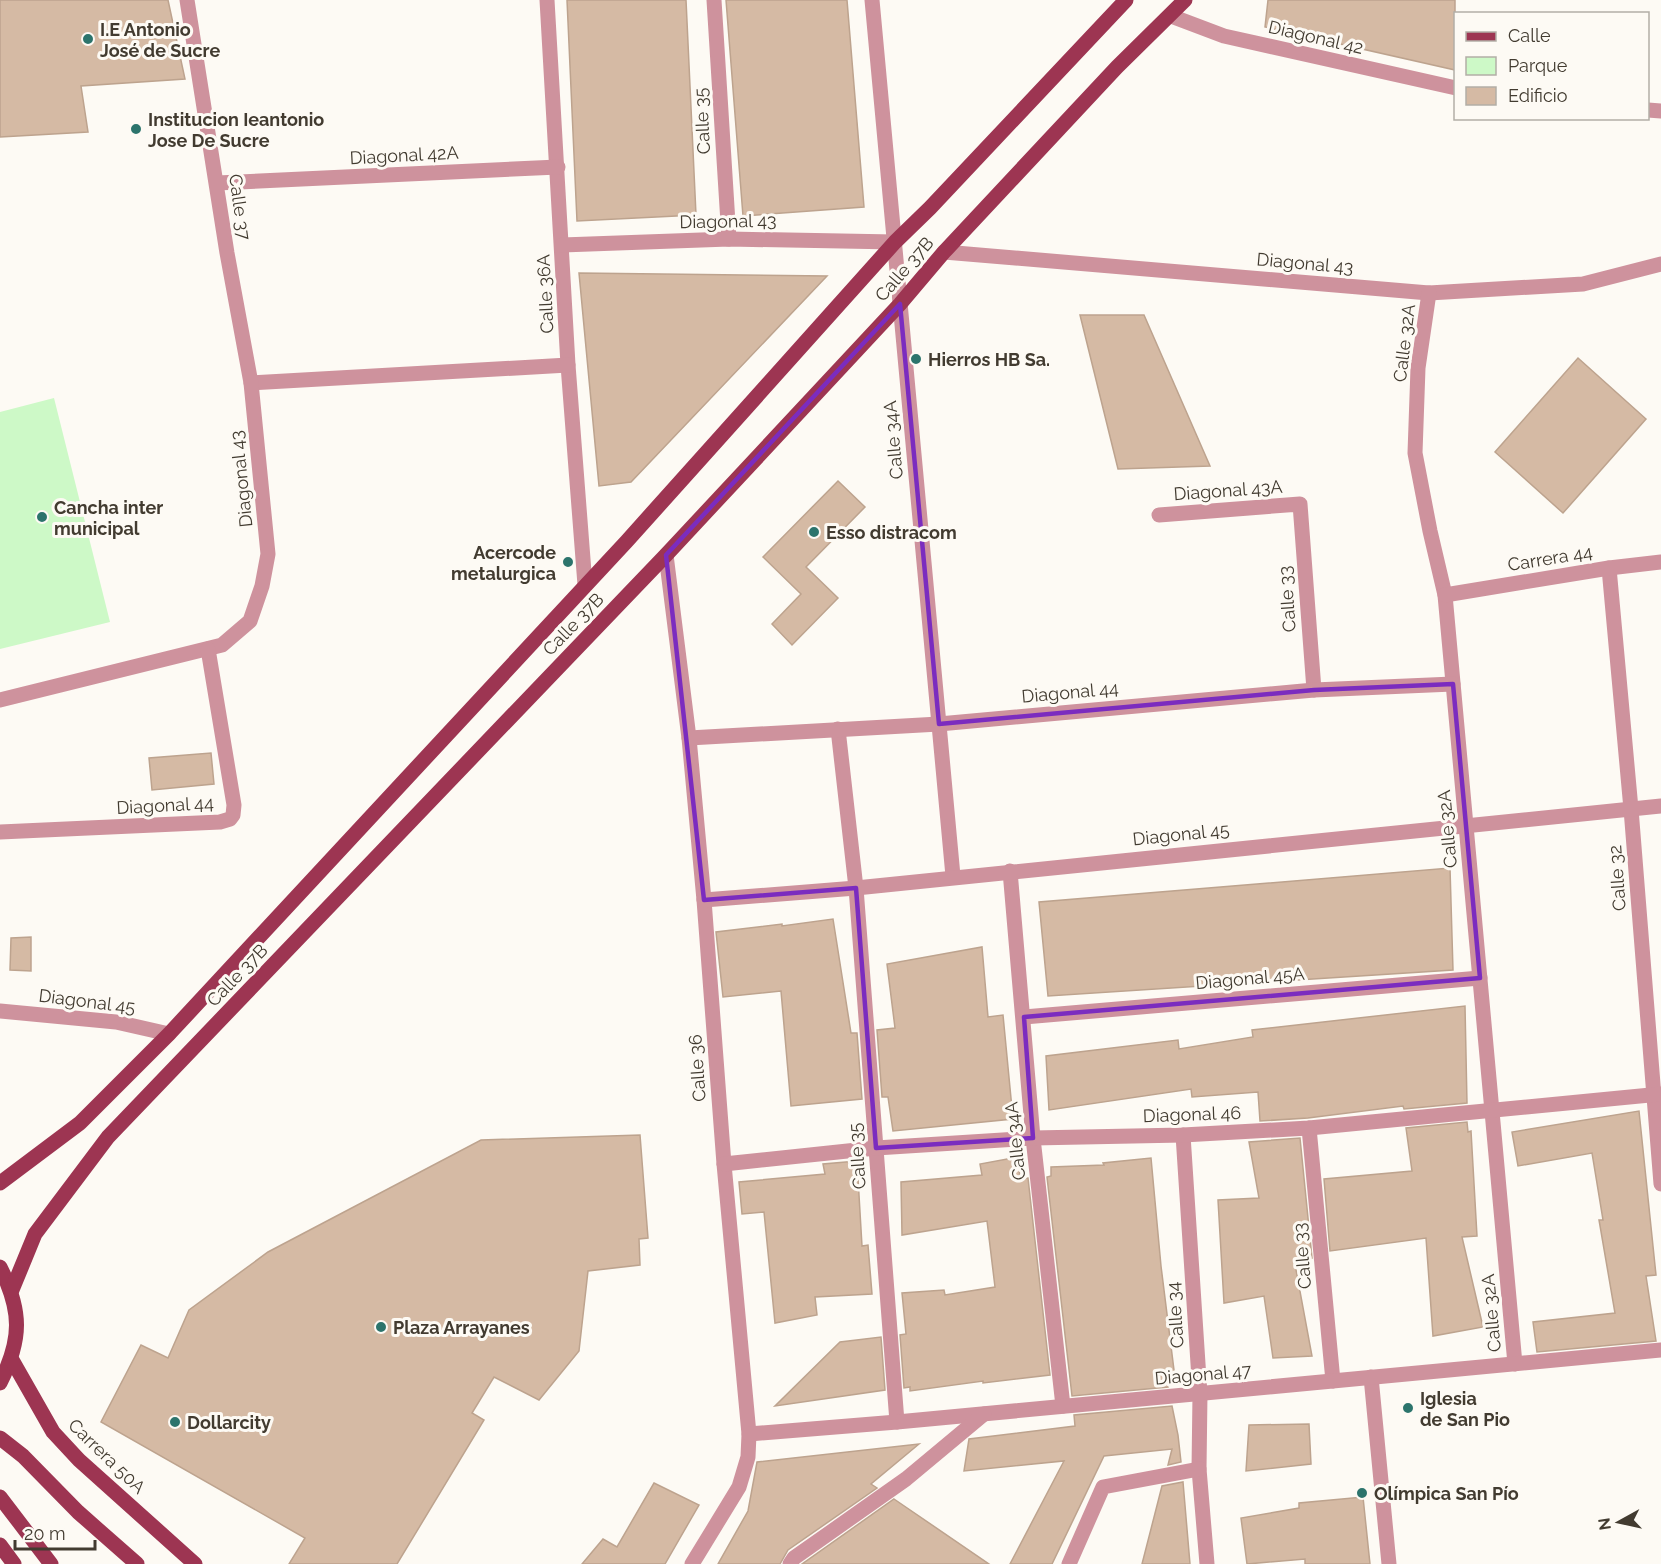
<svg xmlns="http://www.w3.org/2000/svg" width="1661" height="1564" font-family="Raleway,sans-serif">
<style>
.green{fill:#cdf9c7}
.building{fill:#d5baa4;stroke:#bda38e;stroke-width:1.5}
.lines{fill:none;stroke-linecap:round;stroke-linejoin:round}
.minor{stroke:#ce929d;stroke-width:15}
.major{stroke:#9d3552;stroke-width:15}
.marked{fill:none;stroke:#7b2cbf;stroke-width:4.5;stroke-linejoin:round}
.poi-dot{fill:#2c746c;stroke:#fdfaf4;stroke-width:2}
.labels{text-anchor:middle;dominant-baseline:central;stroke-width:6;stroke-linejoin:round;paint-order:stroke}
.poi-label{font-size:18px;font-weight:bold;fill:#423b30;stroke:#fdfaf4;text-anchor:start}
.street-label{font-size:18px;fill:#423b30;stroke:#fdfaf4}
</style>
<rect width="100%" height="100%" fill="#fdfaf4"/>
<path class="green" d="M 54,398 L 110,622 L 0,649 L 0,412 Z"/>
<g class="building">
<path d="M 0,0 L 168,0 L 185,79 L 81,86 L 88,132 L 0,137 Z"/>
<path d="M 567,0 L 686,0 L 696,215 L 577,221 Z"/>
<path d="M 726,0 L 847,0 L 864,207 L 743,216 Z"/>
<path d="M 1268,0 L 1455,0 L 1455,70 L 1265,27 Z"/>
<path d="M 579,273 L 827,276 L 631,482 L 599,486 Z"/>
<path d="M 1080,315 L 1144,315 L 1210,466 L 1118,469 Z"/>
<path d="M 1578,358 L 1646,419 L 1563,513 L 1495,452 Z"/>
<path d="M 838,481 L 865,507 L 806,567 L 838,598 L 792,645 L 772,624 L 801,594 L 763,557 Z"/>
<path d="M 211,753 L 214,784 L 152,790 L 149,758 Z"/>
<path d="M 1450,868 L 1453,970 L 1048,996 L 1039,902 Z"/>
<path d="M 833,919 L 851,1033 L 857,1033 L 862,1099 L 791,1106 L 781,991 L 723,997 L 716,932 L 782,924 L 782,926 Z"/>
<path d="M 31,937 L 31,971 L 10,970 L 11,938 Z"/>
<path d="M 982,947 L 988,1017 L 1003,1015 L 1013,1119 L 893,1131 L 888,1097 L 882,1097 L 877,1030 L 895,1028 L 887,964 Z"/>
<path d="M 1465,1006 L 1467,1103 L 1404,1109 L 1403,1106 L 1308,1118 L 1260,1121 L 1258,1092 L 1192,1097 L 1191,1089 L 1049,1110 L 1046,1056 L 1178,1040 L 1179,1049 L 1253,1037 L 1252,1030 Z"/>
<path d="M 1639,1111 L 1656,1275 L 1646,1276 L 1656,1341 L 1537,1352 L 1533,1322 L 1615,1313 L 1599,1220 L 1603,1220 L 1592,1153 L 1518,1166 L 1512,1132 Z"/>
<path d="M 1467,1122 L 1468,1132 L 1471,1131 L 1477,1236 L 1462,1237 L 1483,1327 L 1433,1336 L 1426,1238 L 1330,1251 L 1324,1179 L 1412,1171 L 1406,1128 Z"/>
<path d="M 640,1135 L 648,1238 L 639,1239 L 640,1265 L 588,1271 L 579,1351 L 539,1400 L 494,1377 L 472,1413 L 484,1420 L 397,1564 L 289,1564 L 305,1538 L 101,1422 L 141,1345 L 168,1358 L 189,1310 L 268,1252 L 481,1140 Z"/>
<path d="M 1300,1138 L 1312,1258 L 1294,1259 L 1312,1356 L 1273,1358 L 1264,1296 L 1224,1303 L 1218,1200 L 1259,1198 L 1249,1142 Z"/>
<path d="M 1018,1157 L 1020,1179 L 1028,1178 L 1050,1375 L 983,1383 L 983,1381 L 910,1391 L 910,1387 L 904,1388 L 900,1335 L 906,1334 L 902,1293 L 944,1290 L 945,1295 L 995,1287 L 987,1221 L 902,1235 L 901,1182 L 982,1175 L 980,1164 Z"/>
<path d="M 1151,1158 L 1161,1266 L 1175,1378 L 1167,1379 L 1168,1387 L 1072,1396 L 1047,1177 L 1051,1176 L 1051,1167 L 1104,1165 L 1103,1163 Z"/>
<path d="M 857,1161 L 862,1246 L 868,1245 L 872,1294 L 815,1297 L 817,1315 L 775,1323 L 764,1212 L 742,1214 L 739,1182 L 825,1174 L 823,1164 Z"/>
<path d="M 881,1337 L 885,1390 L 775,1406 L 840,1342 Z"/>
<path d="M 1172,1406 L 1178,1435 L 1181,1462 L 1168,1465 L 1172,1449 L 1104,1456 L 1052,1564 L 1010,1564 L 1064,1461 L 964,1471 L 969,1439 L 1075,1426 L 1074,1415 Z"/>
<path d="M 1309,1424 L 1311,1464 L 1246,1471 L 1249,1425 Z"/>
<path d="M 919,1444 L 871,1484 L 877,1488 L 788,1550 L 780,1564 L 718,1564 L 748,1511 L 757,1462 Z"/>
<path d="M 1183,1482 L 1190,1564 L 1142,1564 L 1162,1486 Z"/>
<path d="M 654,1483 L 699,1505 L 665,1564 L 582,1564 L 603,1539 L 617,1547 Z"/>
<path d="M 1363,1497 L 1370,1564 L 1305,1564 L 1305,1559 L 1247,1564 L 1241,1518 L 1299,1508 L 1299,1503 Z"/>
<path d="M 894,1499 L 989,1564 L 802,1564 Z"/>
</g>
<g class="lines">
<g class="minor">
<path d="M 547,0 L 568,365 L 585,585"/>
<path d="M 714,0 L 729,239"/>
<path d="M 872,0 L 953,876"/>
<path d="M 1171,16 L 1224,36 L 1456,88"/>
<path d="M 1648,110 L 1661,111"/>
<path d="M 217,183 L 558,167"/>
<path d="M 562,245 L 729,239 L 895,242"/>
<path d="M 944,252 L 1429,293 L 1583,284 L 1661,264"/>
<path d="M 1429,293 L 1418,368 L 1415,453 L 1430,531 L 1445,595 L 1515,1364"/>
<path d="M 251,383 L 568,365"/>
<path d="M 1159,515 L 1300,504 L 1314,690"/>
<path d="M 666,555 L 689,738 L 704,900 L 724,1164 L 749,1434 L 748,1457 L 739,1487 L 692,1564"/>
<path d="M 1609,568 L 1631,809 L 1661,1184"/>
<path d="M 1445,595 L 1609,568 L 1661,562"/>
<path d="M 0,700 L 222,645 L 250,621 L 262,586 L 268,554 L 251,383 L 227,253 L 187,0"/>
<path d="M 838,729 L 856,888 L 897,1422"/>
<path d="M 689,738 L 939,724 L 1314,690 L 1453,684"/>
<path d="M 0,832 L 220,822 L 230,819 L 233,815 L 234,805 L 208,649"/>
<path d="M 1010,871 L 1033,1138 L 1063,1406"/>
<path d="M 704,900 L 856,888 L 1661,806"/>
<path d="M 0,1011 L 116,1022 L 169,1034"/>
<path d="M 1024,1017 L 1480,978"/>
<path d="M 1309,1128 L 1333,1381"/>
<path d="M 1183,1135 L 1200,1394 L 1199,1469 L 1207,1564"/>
<path d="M 724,1164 L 876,1148 L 1033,1138 L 1183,1135 L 1309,1128 L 1661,1094"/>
<path d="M 1371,1377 L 1389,1564"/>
<path d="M 749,1434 L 897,1422 L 1661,1350"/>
<path d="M 790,1564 L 794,1558 L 906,1479 L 984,1414"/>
<path d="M 1069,1564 L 1103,1487 L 1199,1469"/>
</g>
<g class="major">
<path d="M 0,1183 L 80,1123 L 169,1034 L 627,541 L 895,242 L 930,208 L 1126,0"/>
<path d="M 0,1267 C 22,1311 22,1339 0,1383"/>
<path d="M 12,1290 L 35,1234 L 108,1137 L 666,555 L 900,304 L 944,252 L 1117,67 L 1185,0"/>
<path d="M 12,1360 L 53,1432 L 79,1460 L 195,1564"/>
<path d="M 0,1438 L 23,1456 L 78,1512 L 137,1564"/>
<path d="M 0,1497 L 51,1564"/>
<path d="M 0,1545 L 14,1564"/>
</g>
</g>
<path class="marked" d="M 900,304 L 939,724 L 1314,690 L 1453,684 L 1480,978 L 1024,1017 L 1033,1138 L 876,1148 L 856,888 L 704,900 L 666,555 Z"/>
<g class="poi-dot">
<circle cx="88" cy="39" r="6"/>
<circle cx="136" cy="129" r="6"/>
<circle cx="916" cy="359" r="6"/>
<circle cx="42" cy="517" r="6"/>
<circle cx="814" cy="532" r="6"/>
<circle cx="568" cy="562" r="6"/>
<circle cx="381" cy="1327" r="6"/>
<circle cx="1408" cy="1408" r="6"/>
<circle cx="175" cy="1422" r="6"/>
<circle cx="1362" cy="1493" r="6"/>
</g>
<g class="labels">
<g class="poi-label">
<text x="100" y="29">I.E Antonio<tspan x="100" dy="21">José de Sucre</tspan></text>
<text x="148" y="119">Institucion Ieantonio<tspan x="148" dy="21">Jose De Sucre</tspan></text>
<text x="928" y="359">Hierros HB Sa.</text>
<text x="54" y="507">Cancha inter<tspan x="54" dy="21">municipal</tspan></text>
<text x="826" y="532">Esso distracom</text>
<text x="556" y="552" text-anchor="end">Acercode<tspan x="556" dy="21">metalurgica</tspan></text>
<text x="393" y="1327">Plaza Arrayanes</text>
<text x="1420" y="1398">Iglesia<tspan x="1420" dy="21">de San Pio</tspan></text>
<text x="187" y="1422">Dollarcity</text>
<text x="1374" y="1493">Olímpica San Pío</text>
</g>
<g class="street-label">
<text transform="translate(1316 37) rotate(13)">Diagonal 42</text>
<text transform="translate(702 121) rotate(-93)">Calle 35</text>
<text transform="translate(404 155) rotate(-3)">Diagonal 42A</text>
<text transform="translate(240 207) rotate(82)">Calle 37</text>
<text transform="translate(728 221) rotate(-1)">Diagonal 43</text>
<text transform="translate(1305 263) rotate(5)">Diagonal 43</text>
<text transform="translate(904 269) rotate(-49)">Calle 37B</text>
<text transform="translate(545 294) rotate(-93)">Calle 36A</text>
<text transform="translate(1404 343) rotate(-83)">Calle 32A</text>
<text transform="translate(893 440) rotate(-95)">Calle 34A</text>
<text transform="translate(241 479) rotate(-96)">Diagonal 43</text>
<text transform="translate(1228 490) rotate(-4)">Diagonal 43A</text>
<text transform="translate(1550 558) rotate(-9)">Carrera 44</text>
<text transform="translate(1287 599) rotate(-94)">Calle 33</text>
<text transform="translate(573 624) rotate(-46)">Calle 37B</text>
<text transform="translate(1070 692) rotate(-5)">Diagonal 44</text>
<text transform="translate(165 805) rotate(-3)">Diagonal 44</text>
<text transform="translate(1447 829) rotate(-95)">Calle 32A</text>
<text transform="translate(1181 834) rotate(-6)">Diagonal 45</text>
<text transform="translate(1617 878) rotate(-94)">Calle 32</text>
<text transform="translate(237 975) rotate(-46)">Calle 37B</text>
<text transform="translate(1250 978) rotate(-5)">Diagonal 45A</text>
<text transform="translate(87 1001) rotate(7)">Diagonal 45</text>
<text transform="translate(697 1068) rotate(-94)">Calle 36</text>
<text transform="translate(1192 1114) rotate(-2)">Diagonal 46</text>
<text transform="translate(1015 1141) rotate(-96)">Calle 34A</text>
<text transform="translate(857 1156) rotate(-94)">Calle 35</text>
<text transform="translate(1302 1256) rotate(-95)">Calle 33</text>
<text transform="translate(1491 1313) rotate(-95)">Calle 32A</text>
<text transform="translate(1175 1315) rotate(-94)">Calle 34</text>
<text transform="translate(1203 1374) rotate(-5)">Diagonal 47</text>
<text transform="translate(107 1456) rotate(44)">Carrera 50A</text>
</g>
</g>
<rect x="1454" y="12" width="195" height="108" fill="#fdfaf4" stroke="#b2aea6" stroke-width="1.5"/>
<rect x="1466" y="32" width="30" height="9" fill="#9d3552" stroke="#b2aea6" stroke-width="1.5"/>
<text x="1508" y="42" font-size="18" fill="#423b30">Calle</text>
<rect x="1466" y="57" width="30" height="18" fill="#cdf9c7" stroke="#b2aea6" stroke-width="1.5"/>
<text x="1508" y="72" font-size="18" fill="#423b30">Parque</text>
<rect x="1466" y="87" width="30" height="18" fill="#d5baa4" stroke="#b2aea6" stroke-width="1.5"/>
<text x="1508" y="102" font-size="18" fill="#423b30">Edificio</text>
<g transform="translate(1619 1522) rotate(262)" stroke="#fdfaf4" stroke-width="4.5" paint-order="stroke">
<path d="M0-4.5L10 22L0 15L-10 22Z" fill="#423b30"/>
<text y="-9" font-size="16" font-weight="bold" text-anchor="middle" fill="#423b30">N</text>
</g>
<path d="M15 1540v9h80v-9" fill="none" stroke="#423b30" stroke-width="3"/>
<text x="24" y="1540" font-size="18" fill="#423b30" stroke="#fdfaf4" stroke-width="4.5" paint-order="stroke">20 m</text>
</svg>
